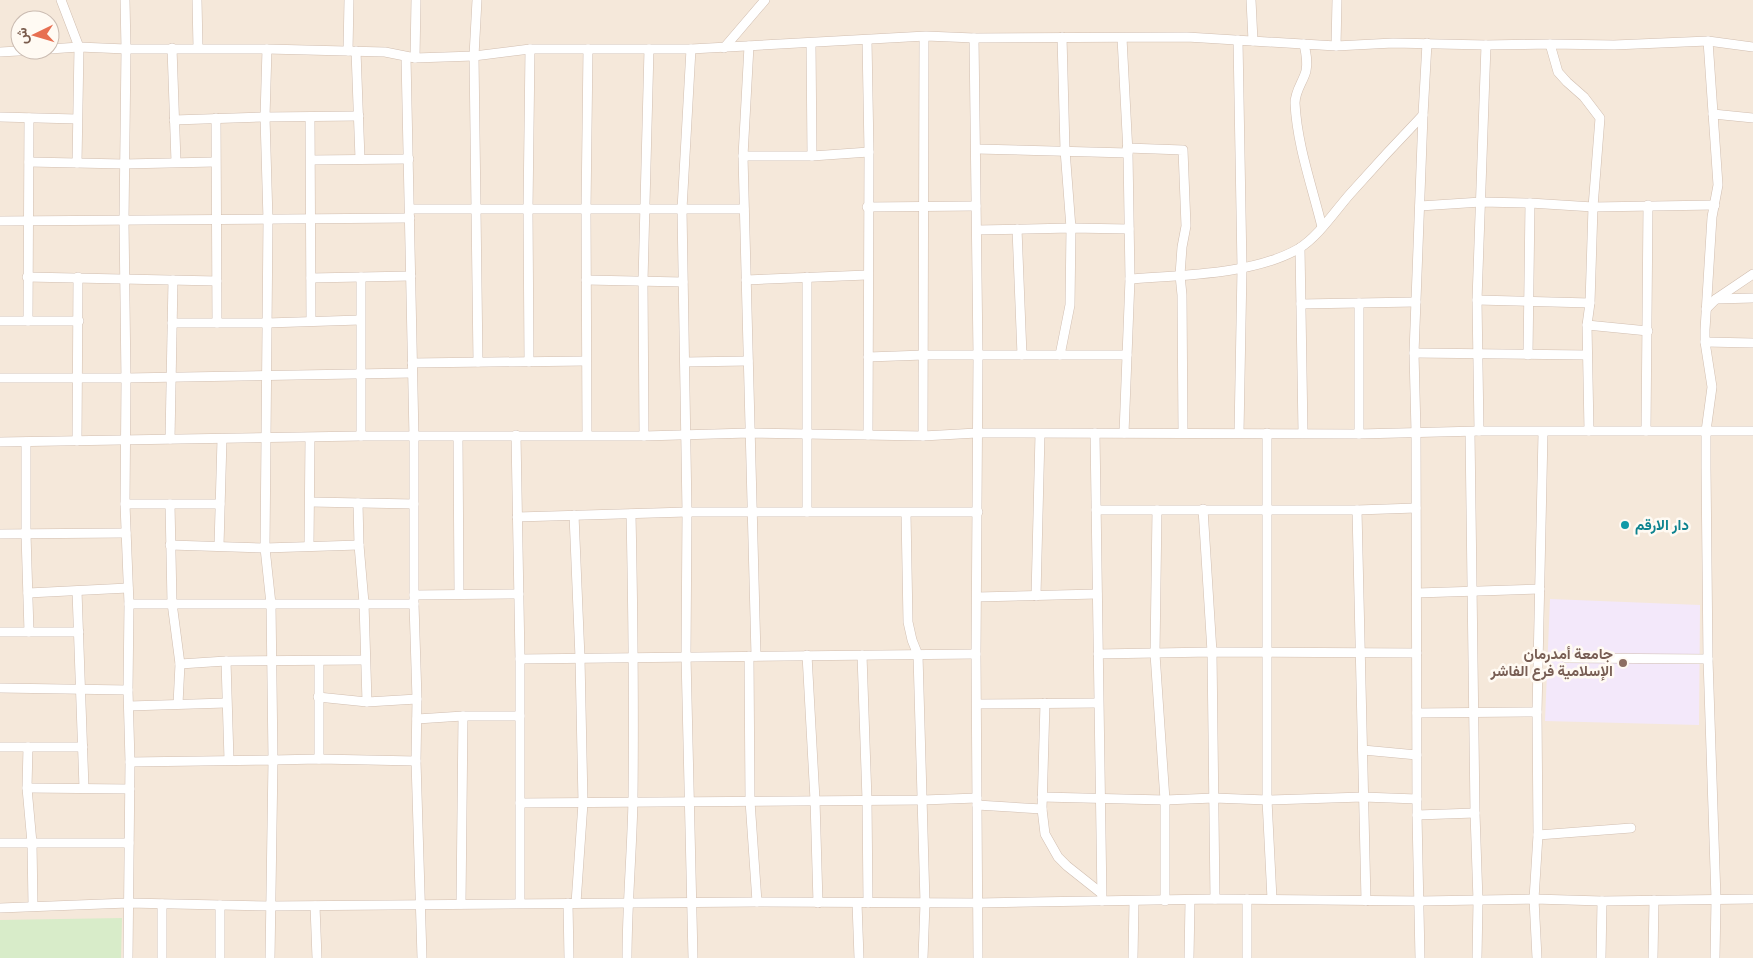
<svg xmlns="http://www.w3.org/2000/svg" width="1753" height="958" font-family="Signika,Vazirmatn,sans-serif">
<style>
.residential{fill:#f5e8da;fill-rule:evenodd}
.education{fill:#f3e8fa}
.green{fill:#d8ecc9}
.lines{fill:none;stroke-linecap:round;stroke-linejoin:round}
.minor-casing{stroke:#d1beb0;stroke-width:10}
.minor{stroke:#fff;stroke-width:9}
.culture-dot{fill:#0f9aa8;stroke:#fffaf3;stroke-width:2}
.education-dot{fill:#8d6e63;stroke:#fffaf3;stroke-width:2}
.labels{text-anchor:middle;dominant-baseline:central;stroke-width:5;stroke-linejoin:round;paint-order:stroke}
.culture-label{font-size:15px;font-weight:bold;fill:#0d838f;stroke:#fffaf3;text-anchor:start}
.education-label{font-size:15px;font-weight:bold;fill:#785e54;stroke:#fffaf3;text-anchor:end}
</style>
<rect width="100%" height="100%" fill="#fdf6ec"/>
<path class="residential" d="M 0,0 L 1753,0 L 1753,958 L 0,958 ZM 20,20 L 50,20 L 50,50 L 20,50 Z"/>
<path class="education" d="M 1550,599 L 1700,605 L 1699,725 L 1545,721 Z"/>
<path class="green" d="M 122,918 L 121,958 L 0,958 L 0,920 Z"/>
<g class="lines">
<g class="minor-casing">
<g id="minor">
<path d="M 61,0 L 79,47 L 77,163"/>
<path d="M 125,0 L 126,49 L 124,221 L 126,381 L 125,504 L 129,604 L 128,690 L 130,762 L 128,958"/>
<path d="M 197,0 L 198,48"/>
<path d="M 477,0 L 474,56 L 478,362"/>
<path d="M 1251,0 L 1253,41"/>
<path d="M 974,38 L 978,356 L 976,654 L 978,958"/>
<path d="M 1122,38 L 1128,153 L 1130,279 L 1124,433"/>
<path d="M 867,40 L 869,152 L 868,435"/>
<path d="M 1238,40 L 1242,268 L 1239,433"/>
<path d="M 1708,41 L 1718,185 L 1712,217 L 1705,330 L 1705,342 L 1712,387 L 1706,431 L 1706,468 L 1708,659 L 1716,899 L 1715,958"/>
<path d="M 811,43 L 812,156"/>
<path d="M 1304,44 C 1306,53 1308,62 1306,71 C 1303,82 1295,91 1295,103 C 1297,145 1312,186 1322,227"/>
<path d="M 1550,44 L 1558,72 L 1567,82 L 1584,97 L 1600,118 L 1593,207 L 1590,303 L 1587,325 L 1589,431"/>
<path d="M 749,46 L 743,156 L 756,656"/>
<path d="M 1336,46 L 1337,0"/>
<path d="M 172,48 L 176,162"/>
<path d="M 724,48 L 765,0"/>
<path d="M 50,49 L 79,47 L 126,49 L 267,49 L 385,52 L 415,58 L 474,56 L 530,49 L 691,49 L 926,36 L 974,38 L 1187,37 L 1336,46 L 1393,43 L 1486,45 L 1550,44 L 1614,45 L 1708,41 L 1753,47"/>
<path d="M 267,49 L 265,117 L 268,220 L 265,548 L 271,604 L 273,760 L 319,759 L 416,761"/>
<path d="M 691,49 L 682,209 L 687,512 L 686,656 L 693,958"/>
<path d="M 348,51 L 349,0"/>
<path d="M 356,51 L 360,159"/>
<path d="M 0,52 L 37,50"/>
<path d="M 406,57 L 414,437 L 414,604 L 417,699 L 416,761 L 422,958"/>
<path d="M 415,58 L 416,0"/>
<path d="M 1713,114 L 1753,118"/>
<path d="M 0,117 L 77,119"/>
<path d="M 310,117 L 311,321"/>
<path d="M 216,118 L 217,323"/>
<path d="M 174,120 L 265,117 L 359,116"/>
<path d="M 1127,148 L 1183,150 L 1186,226 L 1182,247 L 1180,275 L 1182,295 L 1183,433"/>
<path d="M 976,149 L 1128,153"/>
<path d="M 743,156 L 812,156 L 869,152"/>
<path d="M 311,160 L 409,159"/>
<path d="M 29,162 L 124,164 L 215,162"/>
<path d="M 1420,206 L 1481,202 L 1530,203 L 1593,207 L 1715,205"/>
<path d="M 867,207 L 976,206"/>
<path d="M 410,209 L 744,209"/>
<path d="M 0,221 L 410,218"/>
<path d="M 1017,229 L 1022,355"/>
<path d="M 977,230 L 1071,228 L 1129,229"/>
<path d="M 1300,248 L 1303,433"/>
<path d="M 27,277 L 217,281"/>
<path d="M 361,277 L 361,436"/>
<path d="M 807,277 L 807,512"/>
<path d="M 311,278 L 411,276"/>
<path d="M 1130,279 C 1181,275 1252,275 1298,249 C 1318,237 1335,211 1350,194 C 1374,167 1398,141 1423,115"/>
<path d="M 586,280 L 683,282"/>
<path d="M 746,280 L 867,275"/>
<path d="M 1716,299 L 1753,298"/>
<path d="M 1477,300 L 1590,303"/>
<path d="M 1359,303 L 1359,434"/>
<path d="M 1301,304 L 1416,302"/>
<path d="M 1706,309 L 1716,299 L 1753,274"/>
<path d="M 0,321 L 79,321"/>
<path d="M 28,321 L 29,118"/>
<path d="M 172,323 L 267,323 L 360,320"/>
<path d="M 1587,325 L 1648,331"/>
<path d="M 1705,342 L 1753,343"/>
<path d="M 1414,353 L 1587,355"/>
<path d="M 1060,355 L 1070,305 L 1071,228 L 1065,150 L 1062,37"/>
<path d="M 1528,355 L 1530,203"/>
<path d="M 868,357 L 924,355 L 1127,355"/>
<path d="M 529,362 L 528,209 L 530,49"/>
<path d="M 685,362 L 748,361"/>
<path d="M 412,363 L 586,361"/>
<path d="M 0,378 L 126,378 L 412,373"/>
<path d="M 1479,431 L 1477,300 L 1486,45"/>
<path d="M 1646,431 L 1648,205"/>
<path d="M 1470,432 L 1475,813 L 1478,901 L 1477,958"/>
<path d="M 1095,433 L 1102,901"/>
<path d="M 1267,433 L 1267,800 L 1272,899"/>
<path d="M 516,435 L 520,659 L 520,903"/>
<path d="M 587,435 L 586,210 L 588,49"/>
<path d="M 644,436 L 643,281 L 649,49"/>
<path d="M 923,436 L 924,37"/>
<path d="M 458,437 L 459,594"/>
<path d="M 170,439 L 173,280"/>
<path d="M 77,441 L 78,277"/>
<path d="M 0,442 L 361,436 L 644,436 L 749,433 L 923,436 L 977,433 L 1359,434 L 1479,431 L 1753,431"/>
<path d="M 26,442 L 26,534 L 29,632"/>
<path d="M 310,502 L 414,504"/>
<path d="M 358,503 L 359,545 L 364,603 L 367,702"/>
<path d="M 125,504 L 220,504"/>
<path d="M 170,504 L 172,603 L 180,664 L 178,704"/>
<path d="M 1203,509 L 1212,652 L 1215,899"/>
<path d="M 1096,510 L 1357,510 L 1416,508"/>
<path d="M 1157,510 L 1155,654 L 1165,800 L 1165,901"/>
<path d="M 1357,510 L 1366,901"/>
<path d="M 906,513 L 908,622 L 912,640 L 918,655 L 925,903 L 923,958"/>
<path d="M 574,515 L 580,658 L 583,803 L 576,903"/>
<path d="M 517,517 L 687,512 L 978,512"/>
<path d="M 0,534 L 126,533"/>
<path d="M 170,545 L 265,548 L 359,545"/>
<path d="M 219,546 L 222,439"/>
<path d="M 309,546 L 310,438"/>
<path d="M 77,591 L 84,788"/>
<path d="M 28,593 L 128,588"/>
<path d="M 1417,593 L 1540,589"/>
<path d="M 414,595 L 519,594"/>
<path d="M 1036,596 L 1040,434"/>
<path d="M 977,597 L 1097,594"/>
<path d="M 129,604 L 414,604"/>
<path d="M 0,632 L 79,632"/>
<path d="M 1098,654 L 1212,652 L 1417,653"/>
<path d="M 807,655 L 815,800 L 818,903"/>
<path d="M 862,655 L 867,800 L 868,903"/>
<path d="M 749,656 L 750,801 L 757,902"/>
<path d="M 1566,658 L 1708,659"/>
<path d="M 520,659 L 976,654"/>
<path d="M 226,661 L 229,760"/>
<path d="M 180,664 L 226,661 L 365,660"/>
<path d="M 0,688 L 128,690"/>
<path d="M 318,697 L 367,702 L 417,699"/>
<path d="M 1045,703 L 1042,809 L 1045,834 L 1058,857 L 1067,866 L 1101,893"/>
<path d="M 978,704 L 1098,703"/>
<path d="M 129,706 L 226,703"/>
<path d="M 1417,713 L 1537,712"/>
<path d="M 417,719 L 463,716 L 520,716"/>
<path d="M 0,747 L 83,747"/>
<path d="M 28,747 L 27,788 L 32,843 L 33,906"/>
<path d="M 1363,750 L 1417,755"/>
<path d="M 319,759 L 319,661"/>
<path d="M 130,762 L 273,760 L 270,958"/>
<path d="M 27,788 L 130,789"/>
<path d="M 1042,797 L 1165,800 L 1214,798 L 1267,800 L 1363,797 L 1417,799"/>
<path d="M 520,803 L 923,800 L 977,798"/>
<path d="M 977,805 L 1042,809"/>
<path d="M 1417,815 L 1475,813"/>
<path d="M 1538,835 L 1631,828"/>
<path d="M 0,843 L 129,843"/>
<path d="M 568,903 L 569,958"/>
<path d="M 857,903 L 859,958"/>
<path d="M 461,904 L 463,716"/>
<path d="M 315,906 L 317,958"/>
<path d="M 0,908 L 128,903 L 271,906 L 757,902 L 978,903 L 1215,899 L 1420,901 L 1534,899 L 1602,901 L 1753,899"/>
<path d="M 162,958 L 162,904"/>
<path d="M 220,958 L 220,905"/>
<path d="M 627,958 C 627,905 632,852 633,799 C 634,704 633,609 631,514"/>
<path d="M 1133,958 L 1134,901"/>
<path d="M 1189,958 L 1190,901"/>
<path d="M 1247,958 L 1247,899"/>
<path d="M 1420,958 L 1417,815 L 1416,432 L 1414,353 L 1423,115 L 1427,43"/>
<path d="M 1537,958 L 1534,899 L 1538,835 L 1537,712 L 1543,433"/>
<path d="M 1601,958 L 1602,901"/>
<path d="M 1653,958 L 1654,900"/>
</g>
</g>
<use href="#minor" class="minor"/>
</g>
<circle class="culture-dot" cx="1625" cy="525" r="5"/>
<circle class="education-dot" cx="1623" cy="663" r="5"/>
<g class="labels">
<g class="culture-label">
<text x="1635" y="525">دار الارقم</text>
</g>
<g class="education-label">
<text x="1613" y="654">جامعة أمدرمان<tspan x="1613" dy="17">الإسلامية فرع الفاشر</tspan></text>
</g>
</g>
<g transform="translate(35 35) rotate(265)"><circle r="24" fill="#fffaf3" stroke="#cabbb1"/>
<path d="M0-4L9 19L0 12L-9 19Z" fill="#e76f51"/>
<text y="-8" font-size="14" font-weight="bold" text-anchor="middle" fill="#7a5c4d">ش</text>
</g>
</svg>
